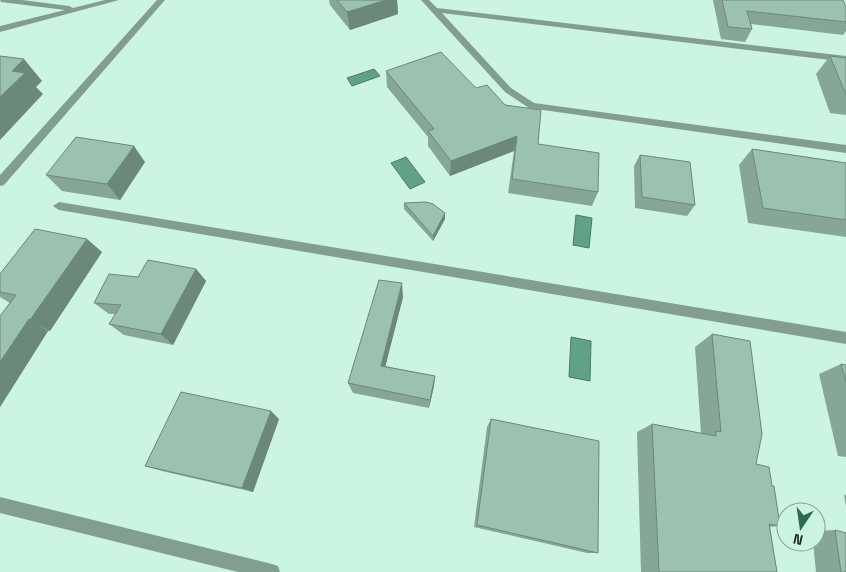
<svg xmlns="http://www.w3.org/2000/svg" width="846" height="572" font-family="'Space Grotesk',sans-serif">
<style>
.water{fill:#60a188;stroke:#497b68}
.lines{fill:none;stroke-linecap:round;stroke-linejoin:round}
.minor{fill:#829e92;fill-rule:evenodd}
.wall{fill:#85a698}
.shaded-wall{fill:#6c877c}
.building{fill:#9bc1b1;stroke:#6c877c}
</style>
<rect width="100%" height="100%" fill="#ccf4e3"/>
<g class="water">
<path d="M 374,69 L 380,76 L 352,86 L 347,78 Z"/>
<path d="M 406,157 L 425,182 L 410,189 L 391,163 Z"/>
<path d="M 576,215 L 592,218 L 589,248 L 573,245 Z"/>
<path d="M 571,337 L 591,341 L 590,381 L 569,377 Z"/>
</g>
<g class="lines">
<g class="minor">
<path d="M 0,0 L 22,0 L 69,6 L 73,8 L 105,0 L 119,0 L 0,32 L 0,26 L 65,10 L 1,2 Z"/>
<path d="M 157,0 L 165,0 L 4,185 L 0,186 L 0,175 Z"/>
<path d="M 421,0 L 429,0 L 437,8 L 846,56 L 846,62 L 442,13 L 511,88 L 534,103 L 846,145 L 846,153 L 529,108 L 505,92 Z"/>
<path d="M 59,202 L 846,332 L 846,344 L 59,210 L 53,206 Z"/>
<path d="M 0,497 L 272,564 L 278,566 L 280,572 L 238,572 L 0,513 Z"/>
</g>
</g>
<g class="wall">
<path d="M 329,0 L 397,0 L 398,14 L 350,30 L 330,5 Z"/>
<path d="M 713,0 L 843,0 L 846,7 L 846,31 L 843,35 L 751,24 L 752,29 L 745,42 L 721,39 Z"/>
<path d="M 830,56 L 846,58 L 846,115 L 830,113 L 816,74 Z"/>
<path d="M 386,71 L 476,88 L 538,144 L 598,192 L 592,206 L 508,193 L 514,151 L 450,176 L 428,146 L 428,137 L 387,87 Z"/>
<path d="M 752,149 L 846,163 L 846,237 L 748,223 L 739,165 Z"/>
<path d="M 640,155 L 695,205 L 687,216 L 635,208 L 634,166 Z"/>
<path d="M 145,162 L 120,200 L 62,191 L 46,175 Z"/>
<path d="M 404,203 L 445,219 L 433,241 L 404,209 Z"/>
<path d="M 102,252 L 50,331 L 48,331 L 0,407 L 0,316 L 10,303 L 0,297 L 0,274 Z"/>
<path d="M 196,269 L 206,281 L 173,345 L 124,335 L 109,324 L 115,314 L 109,314 L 94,303 L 138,277 Z"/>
<path d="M 403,297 L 385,366 L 435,376 L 434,386 L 429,408 L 353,393 L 348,383 Z"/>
<path d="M 712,334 L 756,464 L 772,486 L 780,526 L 770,527 L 777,572 L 641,572 L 637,432 L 652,424 L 701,433 L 695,347 Z"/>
<path d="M 841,364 L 846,365 L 846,457 L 838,456 L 819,374 Z"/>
<path d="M 279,419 L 253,492 L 162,471 L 145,466 Z"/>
<path d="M 491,419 L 598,553 L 587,553 L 474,527 L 487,427 Z"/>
<path d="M 844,495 L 846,495 L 846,507 Z"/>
<path d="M 835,530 L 846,572 L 816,572 L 813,542 L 816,542 L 816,531 Z"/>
</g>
<g class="shaded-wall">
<path d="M 386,0 L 397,0 L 398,14 L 350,30 L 347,12 Z"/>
<path d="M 24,59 L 42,81 L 36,87 L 43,94 L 0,140 L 0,97 L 12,71 Z"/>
<path d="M 517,136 L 514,151 L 450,176 L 451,161 Z"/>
<path d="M 134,146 L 145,162 L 120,200 L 107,184 Z"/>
<path d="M 445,213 L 445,219 L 433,241 L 433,236 Z"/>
<path d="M 87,239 L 102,252 L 50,331 L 30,320 Z"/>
<path d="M 196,269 L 206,281 L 173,345 L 161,334 Z"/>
<path d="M 402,283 L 403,297 L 383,376 L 381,366 Z"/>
<path d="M 29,319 L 48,331 L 0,407 L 0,362 Z"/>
<path d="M 435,376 L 434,386 L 429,408 L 430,400 Z"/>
<path d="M 271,411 L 279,419 L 253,492 L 242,488 Z"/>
</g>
<g class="building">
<path d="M 337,0 L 386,0 L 347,12 Z"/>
<path d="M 722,0 L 843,0 L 846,7 L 846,22 L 747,11 L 752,29 L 728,27 Z"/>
<path d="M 441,52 L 476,88 L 487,85 L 505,105 L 541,110 L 538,144 L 599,153 L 598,192 L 512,179 L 517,136 L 451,161 L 428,131 L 434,129 L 386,71 Z"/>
<path d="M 0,56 L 24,59 L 12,71 L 25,73 L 0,97 Z"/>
<path d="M 830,56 L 846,58 L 846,95 Z"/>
<path d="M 76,137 L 134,146 L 107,184 L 46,175 Z"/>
<path d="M 752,149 L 846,163 L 846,220 L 763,208 Z"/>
<path d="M 640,155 L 690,162 L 695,205 L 642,197 Z"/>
<path d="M 426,202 L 433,204 L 445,213 L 433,236 L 404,203 Z"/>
<path d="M 35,229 L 87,239 L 30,320 L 29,319 L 0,362 L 0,316 L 16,295 L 0,292 L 0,274 Z"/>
<path d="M 148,260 L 196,269 L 161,334 L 109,324 L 121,305 L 94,303 L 109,274 L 138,277 Z"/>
<path d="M 379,280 L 402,283 L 381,366 L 435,376 L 430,400 L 348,383 Z"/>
<path d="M 712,334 L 750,341 L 762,434 L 756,464 L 769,467 L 772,486 L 774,486 L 780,526 L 769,524 L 777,572 L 659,572 L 652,424 L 716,436 L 716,431 L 721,432 Z"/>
<path d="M 841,364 L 846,365 L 846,382 Z"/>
<path d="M 181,392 L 271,411 L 242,488 L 145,466 Z"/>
<path d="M 491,419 L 599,441 L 598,553 L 477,525 Z"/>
<path d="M 835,530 L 846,533 L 846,572 L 841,572 Z"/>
</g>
<g transform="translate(801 527) rotate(193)"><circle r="24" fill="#ccf4e3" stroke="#82a094"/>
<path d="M0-4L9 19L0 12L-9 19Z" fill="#2d6954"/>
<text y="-8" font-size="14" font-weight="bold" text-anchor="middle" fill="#14231d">N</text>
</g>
</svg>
